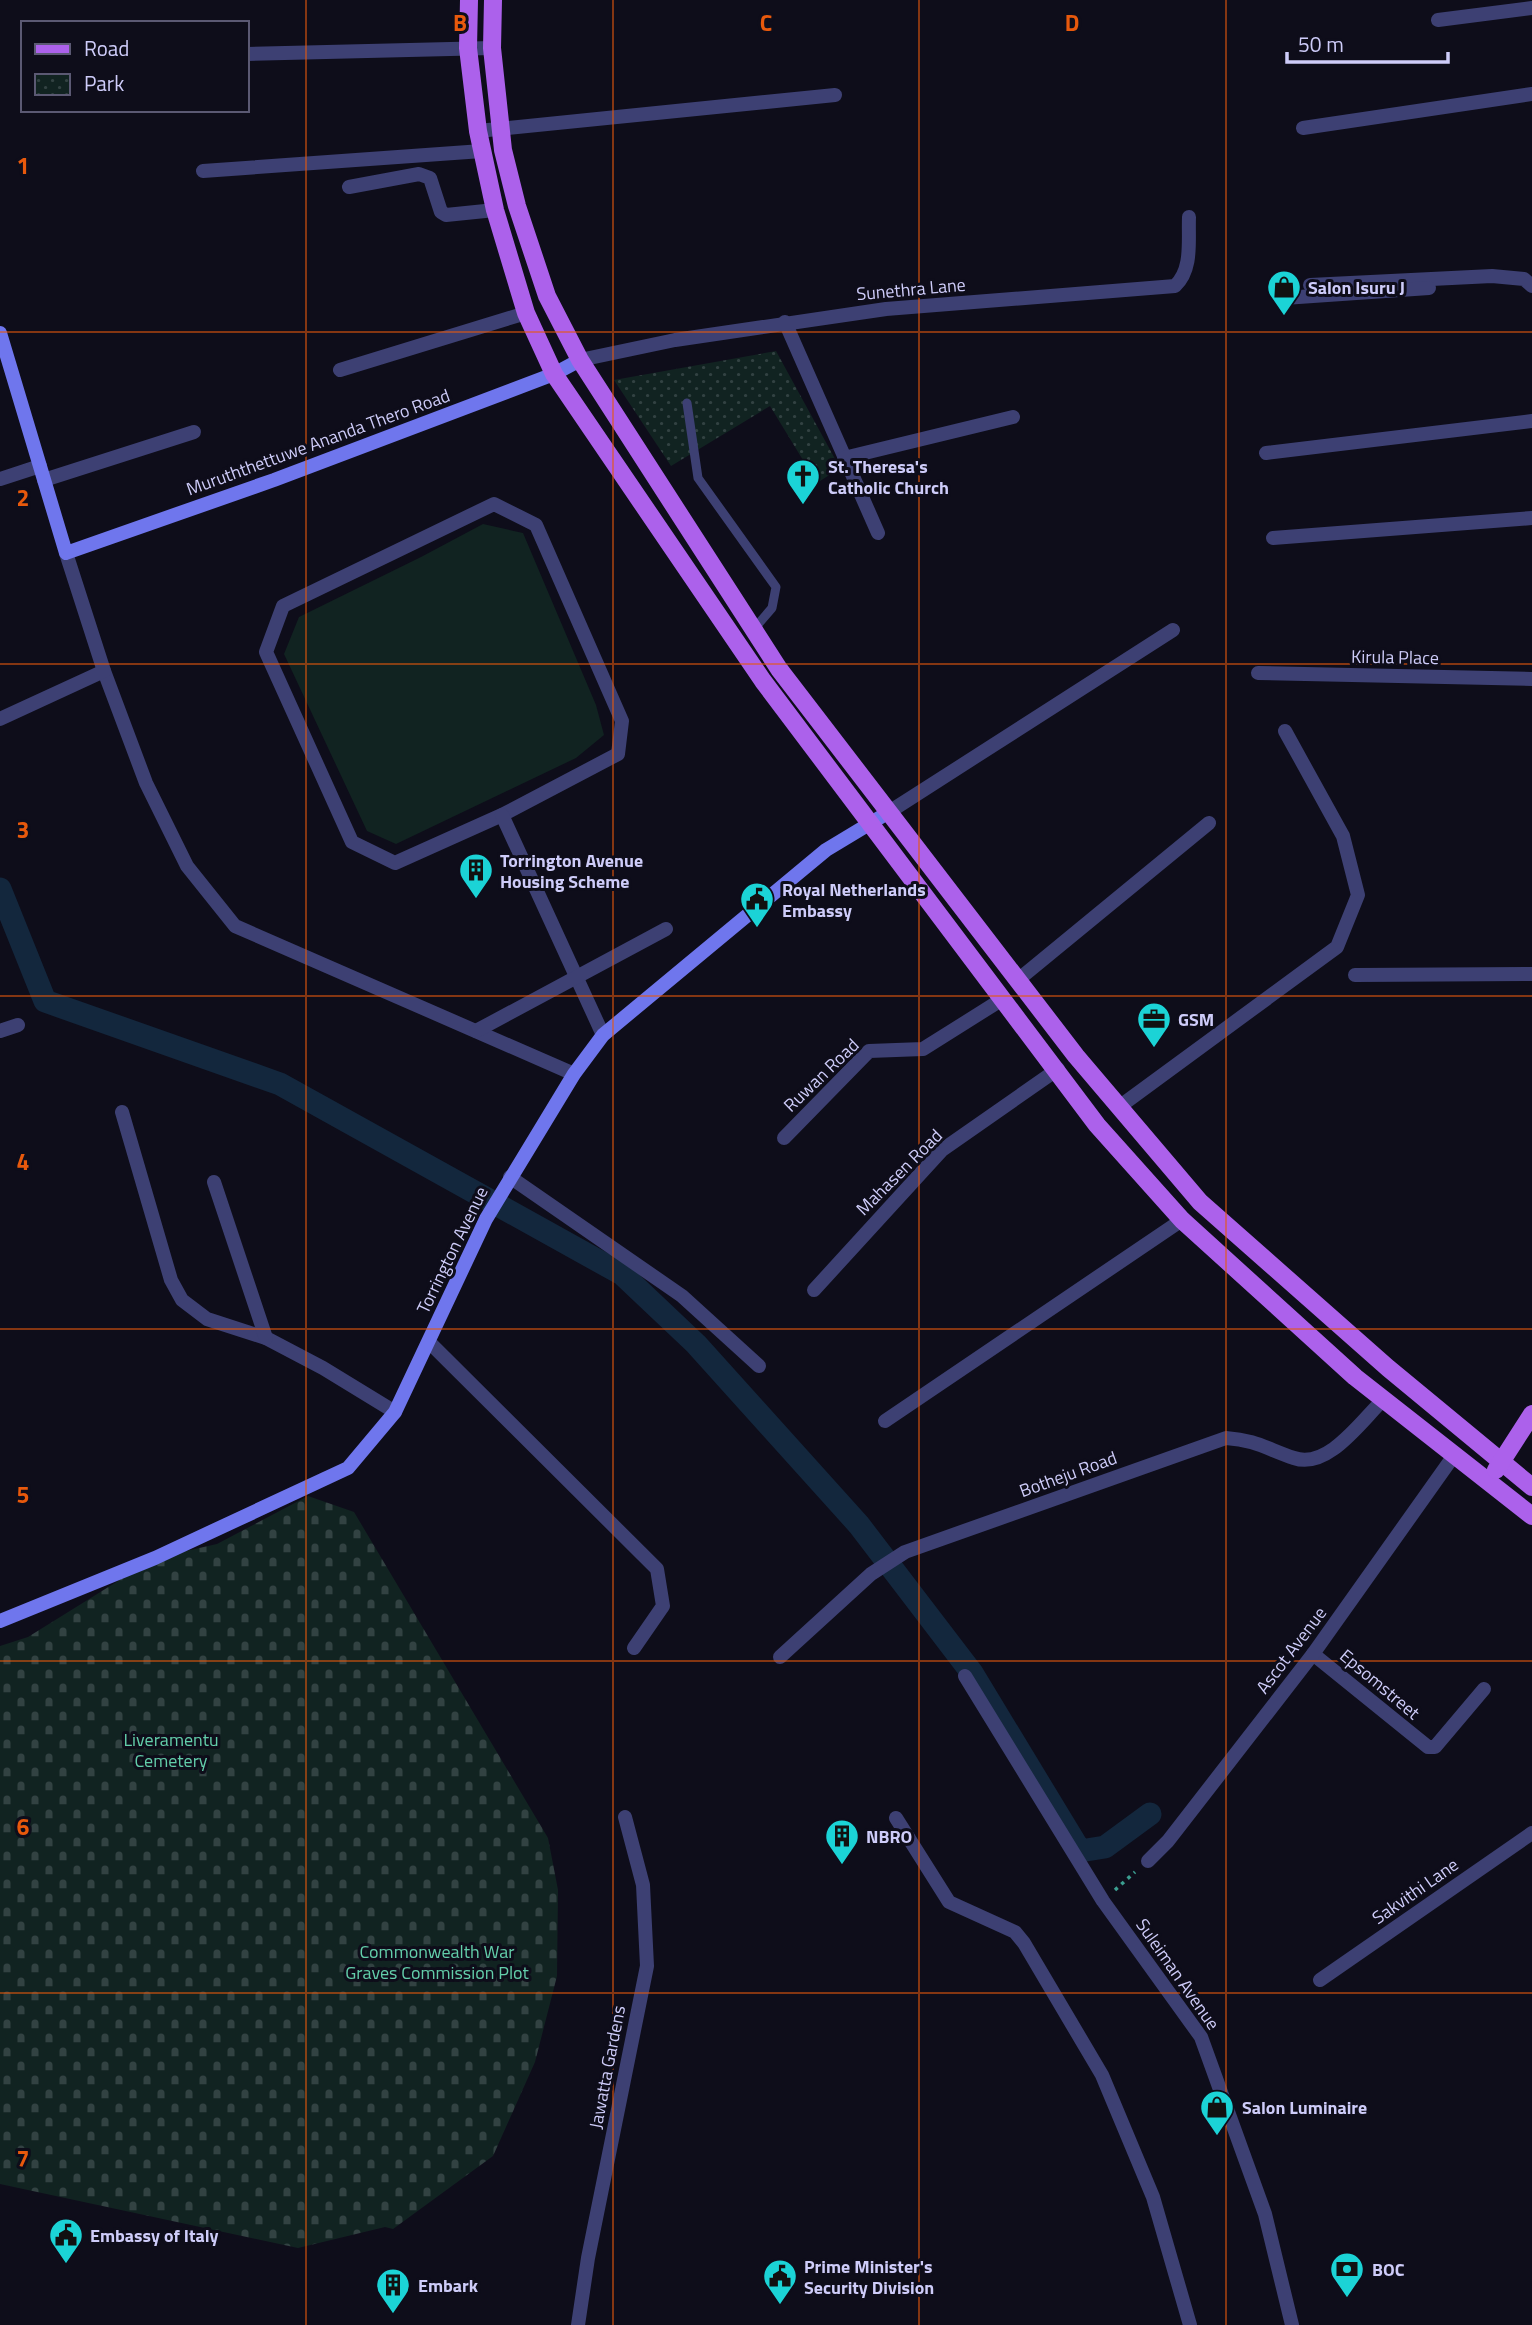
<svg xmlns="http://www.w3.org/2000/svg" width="1532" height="2325" font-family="'Titillium Web',sans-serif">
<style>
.grass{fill:#112321}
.cemetery{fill:url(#cemetery-stones)}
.park{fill:url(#park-dots)}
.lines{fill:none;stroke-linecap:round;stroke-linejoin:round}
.canal{stroke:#13273d;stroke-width:23}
.path{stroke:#3b9e90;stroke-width:3.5;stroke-dasharray:3.5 5;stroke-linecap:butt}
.lane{stroke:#3d4073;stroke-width:9}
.street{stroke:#3d4073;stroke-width:14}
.secondary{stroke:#6f76ed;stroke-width:14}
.primary{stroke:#ac61eb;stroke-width:18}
.grid{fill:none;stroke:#e8590c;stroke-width:2;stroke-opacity:0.55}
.labels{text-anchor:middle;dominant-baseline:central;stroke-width:6;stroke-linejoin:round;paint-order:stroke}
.poi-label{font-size:18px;font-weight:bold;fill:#ceccf9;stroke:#0e0d1a;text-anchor:start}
.street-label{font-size:18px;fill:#ceccf9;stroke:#0e0d1a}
.park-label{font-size:18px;fill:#63ceaa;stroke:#0e0d1a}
.grid-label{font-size:23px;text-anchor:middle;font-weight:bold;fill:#e8590c;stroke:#0e0d1a;stroke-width:6;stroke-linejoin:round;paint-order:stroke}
</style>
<defs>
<pattern id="cemetery-stones" width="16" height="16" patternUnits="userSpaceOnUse" patternTransform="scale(1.75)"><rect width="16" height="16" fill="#112321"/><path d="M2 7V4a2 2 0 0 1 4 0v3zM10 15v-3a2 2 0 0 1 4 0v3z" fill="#324242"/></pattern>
<pattern id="park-dots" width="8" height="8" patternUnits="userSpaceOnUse" patternTransform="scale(1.75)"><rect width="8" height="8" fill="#112321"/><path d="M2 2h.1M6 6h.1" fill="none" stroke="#324242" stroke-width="1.8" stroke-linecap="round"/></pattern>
</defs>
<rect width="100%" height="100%" fill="#0e0d1a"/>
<path class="grass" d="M 483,524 L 523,533 L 596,705 L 604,735 L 576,758 L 396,844 L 367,831 L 284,654 L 299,617 L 421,557 Z"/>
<path class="cemetery" d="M 308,1496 L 354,1512 L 548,1838 L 558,1890 L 557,1976 L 535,2062 L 493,2156 L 393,2229 L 385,2227 L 298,2248 L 0,2184 L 0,1646 L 28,1637 L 155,1558 L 217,1544 Z"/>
<path class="park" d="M 776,351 L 840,468 L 817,483 L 770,406 L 671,466 L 614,380 Z"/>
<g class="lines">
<path class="canal" d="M 0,889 L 45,1001 L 280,1084 L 622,1274 L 696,1344 L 859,1525 L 972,1673 L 1080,1851 L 1105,1847 L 1150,1814"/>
<path class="path" d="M 1115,1890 L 1135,1872"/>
<path class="lane" d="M 687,403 L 698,478 L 776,587 L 772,608 L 754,629"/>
<g class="street">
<path d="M 1438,20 L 1532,8"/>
<path d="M 247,54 L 492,48"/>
<path d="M 1303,128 L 1532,94"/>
<path d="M 478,131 L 835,95"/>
<path d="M 203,171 L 482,151"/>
<path d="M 349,187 L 419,174 L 430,178 L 441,212 L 446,215 L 495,210"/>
<path d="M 1310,285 L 1492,276 L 1524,279 L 1532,286"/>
<path d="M 1284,298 L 1429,288"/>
<path d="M 785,322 L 878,533"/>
<path d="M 580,360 L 675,340 L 886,309 L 1175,286 C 1193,269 1188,241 1189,217"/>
<path d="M 340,370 L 526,313"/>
<path d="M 1266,453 L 1532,421"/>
<path d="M 844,458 L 1013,417"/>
<path d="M 0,479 L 40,466"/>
<path d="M 44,480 L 194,432"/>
<path d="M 494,504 L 536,525 L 622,721 L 618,754 L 502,815 L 395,863 L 352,842 L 266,652 L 283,606 Z"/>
<path d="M 1273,538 L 1532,518"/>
<path d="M 66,553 L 104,671 L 146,783 L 187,866 L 235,926 L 574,1074"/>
<path d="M 1258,673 L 1532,679"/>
<path d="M 0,719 L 104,671"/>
<path d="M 889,812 L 1173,630"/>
<path d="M 502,815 L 603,1035"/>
<path d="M 1355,975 L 1532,974"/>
<path d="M 1019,979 L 1209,823"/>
<path d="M 0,1031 L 18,1025"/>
<path d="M 476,1031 L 666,929"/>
<path d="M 1119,1107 L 1337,947 L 1358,895 L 1343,836 L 1285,731"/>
<path d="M 122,1112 L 171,1280 L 182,1300 L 207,1319 L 266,1338 L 323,1368 L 395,1412"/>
<path d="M 784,1138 L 869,1051 L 923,1049 L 1001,1000"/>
<path d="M 510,1177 L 682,1296 L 759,1366"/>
<path d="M 214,1182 L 266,1338"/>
<path d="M 814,1290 L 942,1150 L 1058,1069"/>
<path d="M 429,1342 L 657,1569 L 663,1606 L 634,1648"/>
<path d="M 885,1421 L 1182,1220"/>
<path d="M 1313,1654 L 1428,1747 L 1435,1747 L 1484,1689"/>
<path d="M 780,1657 L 871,1574 L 905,1552 L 1226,1438 C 1256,1440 1267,1449 1294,1458 C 1328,1470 1362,1420 1383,1400"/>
<path d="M 965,1676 L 1103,1901 L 1201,2037 L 1265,2214 L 1292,2325"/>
<path d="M 896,1818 L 949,1902 L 1015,1932 L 1024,1943 L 1102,2075 L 1153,2197 L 1190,2325"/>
<path d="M 1148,1861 L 1168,1841 L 1313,1654 L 1455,1454"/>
<path d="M 1320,1980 L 1532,1833"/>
<path d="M 578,2325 L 588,2258 L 647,1966 L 643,1885 L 625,1817"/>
</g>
<g class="secondary">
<path d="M 0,333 L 66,553 L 274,480 L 554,374 L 580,360"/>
<path d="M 0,1621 L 155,1558 L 348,1468 L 395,1412 L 486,1219 L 574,1074 L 603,1035 L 826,850 L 889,812"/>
</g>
<g class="primary">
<path d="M 469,0 L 468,48 L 478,131 L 495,210 L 526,313 L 554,374 L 763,681 L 1097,1125 L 1182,1220 L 1355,1377 L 1532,1516"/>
<path d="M 493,0 L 492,48 L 503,150 L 517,206 L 547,296 L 580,360 L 779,669 L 1076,1056 L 1200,1202 L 1388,1368 L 1532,1487"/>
<path d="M 1496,1470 L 1532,1414"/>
</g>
</g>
<path class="grid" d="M 306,0 L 306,2325M 613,0 L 613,2325M 919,0 L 919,2325M 1226,0 L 1226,2325M 0,332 L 1532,332M 0,664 L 1532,664M 0,996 L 1532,996M 0,1329 L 1532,1329M 0,1661 L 1532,1661M 0,1993 L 1532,1993"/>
<defs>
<g id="shop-pin" transform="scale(1.75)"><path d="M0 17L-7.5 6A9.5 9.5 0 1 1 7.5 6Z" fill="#1bd3d6" stroke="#0e0d1a"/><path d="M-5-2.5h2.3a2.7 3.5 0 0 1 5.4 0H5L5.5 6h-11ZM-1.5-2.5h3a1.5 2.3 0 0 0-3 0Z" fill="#111"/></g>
<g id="church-pin" transform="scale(1.75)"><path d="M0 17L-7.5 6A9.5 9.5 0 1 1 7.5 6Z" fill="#1bd3d6" stroke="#0e0d1a"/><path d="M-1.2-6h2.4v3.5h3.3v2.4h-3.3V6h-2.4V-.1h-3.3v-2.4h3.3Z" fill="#111"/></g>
<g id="building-pin" transform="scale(1.75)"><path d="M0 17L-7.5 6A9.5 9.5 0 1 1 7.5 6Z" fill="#1bd3d6" stroke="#0e0d1a"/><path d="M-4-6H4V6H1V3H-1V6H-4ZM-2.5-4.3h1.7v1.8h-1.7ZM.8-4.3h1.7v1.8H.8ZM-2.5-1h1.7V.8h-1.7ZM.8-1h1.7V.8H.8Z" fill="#111"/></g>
<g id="civic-pin" transform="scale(1.75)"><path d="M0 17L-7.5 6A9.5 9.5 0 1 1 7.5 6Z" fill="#1bd3d6" stroke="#0e0d1a"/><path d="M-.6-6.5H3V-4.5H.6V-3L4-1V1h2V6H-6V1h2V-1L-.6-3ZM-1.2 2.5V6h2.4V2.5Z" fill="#111"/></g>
<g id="office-pin" transform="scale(1.75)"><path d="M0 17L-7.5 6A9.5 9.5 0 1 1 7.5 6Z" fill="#1bd3d6" stroke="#0e0d1a"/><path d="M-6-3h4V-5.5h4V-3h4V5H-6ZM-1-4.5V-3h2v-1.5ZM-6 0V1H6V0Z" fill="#111"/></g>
<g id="bank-pin" transform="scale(1.75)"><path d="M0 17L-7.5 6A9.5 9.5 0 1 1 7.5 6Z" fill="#1bd3d6" stroke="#0e0d1a"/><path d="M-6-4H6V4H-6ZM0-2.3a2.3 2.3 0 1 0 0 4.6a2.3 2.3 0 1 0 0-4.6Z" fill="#111"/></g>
</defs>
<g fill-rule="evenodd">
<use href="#shop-pin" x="1284" y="287"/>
<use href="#church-pin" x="803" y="476"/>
<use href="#building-pin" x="476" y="870"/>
<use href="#civic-pin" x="757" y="899"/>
<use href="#office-pin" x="1154" y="1019"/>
<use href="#building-pin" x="842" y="1836"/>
<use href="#shop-pin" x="1217" y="2107"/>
<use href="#civic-pin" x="66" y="2235"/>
<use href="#bank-pin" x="1347" y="2269"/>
<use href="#civic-pin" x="780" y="2276"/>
<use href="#building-pin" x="393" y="2285"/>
</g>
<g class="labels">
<g class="poi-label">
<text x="1308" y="287">Salon Isuru J</text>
<text x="828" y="466">St. Theresa's<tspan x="828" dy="21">Catholic Church</tspan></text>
<text x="500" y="860">Torrington Avenue<tspan x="500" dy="21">Housing Scheme</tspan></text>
<text x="782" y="889">Royal Netherlands<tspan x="782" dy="21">Embassy</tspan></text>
<text x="1178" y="1019">GSM</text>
<text x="866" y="1836">NBRO</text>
<text x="1242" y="2107">Salon Luminaire</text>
<text x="90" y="2235">Embassy of Italy</text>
<text x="804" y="2266">Prime Minister's<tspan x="804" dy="21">Security Division</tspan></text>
<text x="1372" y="2269">BOC</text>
<text x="418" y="2285">Embark</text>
</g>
<g class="street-label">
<text transform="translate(911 289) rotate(-5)">Sunethra Lane</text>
<text transform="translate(318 442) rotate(-20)">Muruththettuwe Ananda Thero Road</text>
<text transform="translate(1395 657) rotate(1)">Kirula Place</text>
<text transform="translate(821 1075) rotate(-44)">Ruwan Road</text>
<text transform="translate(899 1172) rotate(-45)">Mahasen Road</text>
<text transform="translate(452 1250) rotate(-64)">Torrington Avenue</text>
<text transform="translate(1068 1474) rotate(-20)">Botheju Road</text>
<text transform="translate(1291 1650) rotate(-53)">Ascot Avenue</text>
<text transform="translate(1380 1684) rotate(40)">Epsomstreet</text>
<text transform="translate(1415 1891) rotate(-35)">Sakvithi Lane</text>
<text transform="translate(1178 1974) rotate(55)">Suleiman Avenue</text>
<text transform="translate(607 2067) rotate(-79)">Jawatta Gardens</text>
</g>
<g class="park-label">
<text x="171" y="1739">Liveramentu<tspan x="171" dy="21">Cemetery</tspan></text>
<text x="437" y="1951">Commonwealth War<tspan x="437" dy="21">Graves Commission Plot</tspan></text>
</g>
</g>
<g class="grid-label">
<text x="460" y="31">B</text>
<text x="766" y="31">C</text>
<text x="1072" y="31">D</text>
<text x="23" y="174">1</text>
<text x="23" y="506">2</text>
<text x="23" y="838">3</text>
<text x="23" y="1170">4</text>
<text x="23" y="1503">5</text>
<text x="23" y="1835">6</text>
<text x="23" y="2167">7</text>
</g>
<rect x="21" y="21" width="228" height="91" fill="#0e0d1a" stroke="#5b5973" stroke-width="2"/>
<rect x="35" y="44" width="35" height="10" fill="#ac61eb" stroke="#5b5973" stroke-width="2"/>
<text x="84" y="56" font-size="21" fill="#ceccf9">Road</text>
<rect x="35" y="74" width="35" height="21" fill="url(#park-dots)" stroke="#5b5973" stroke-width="2"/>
<text x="84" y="91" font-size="21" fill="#ceccf9">Park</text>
<path d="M1287 52v10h161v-10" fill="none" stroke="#ceccf9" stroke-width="3.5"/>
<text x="1298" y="52" font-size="21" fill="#ceccf9" stroke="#0e0d1a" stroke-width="5" paint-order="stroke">50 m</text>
</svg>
